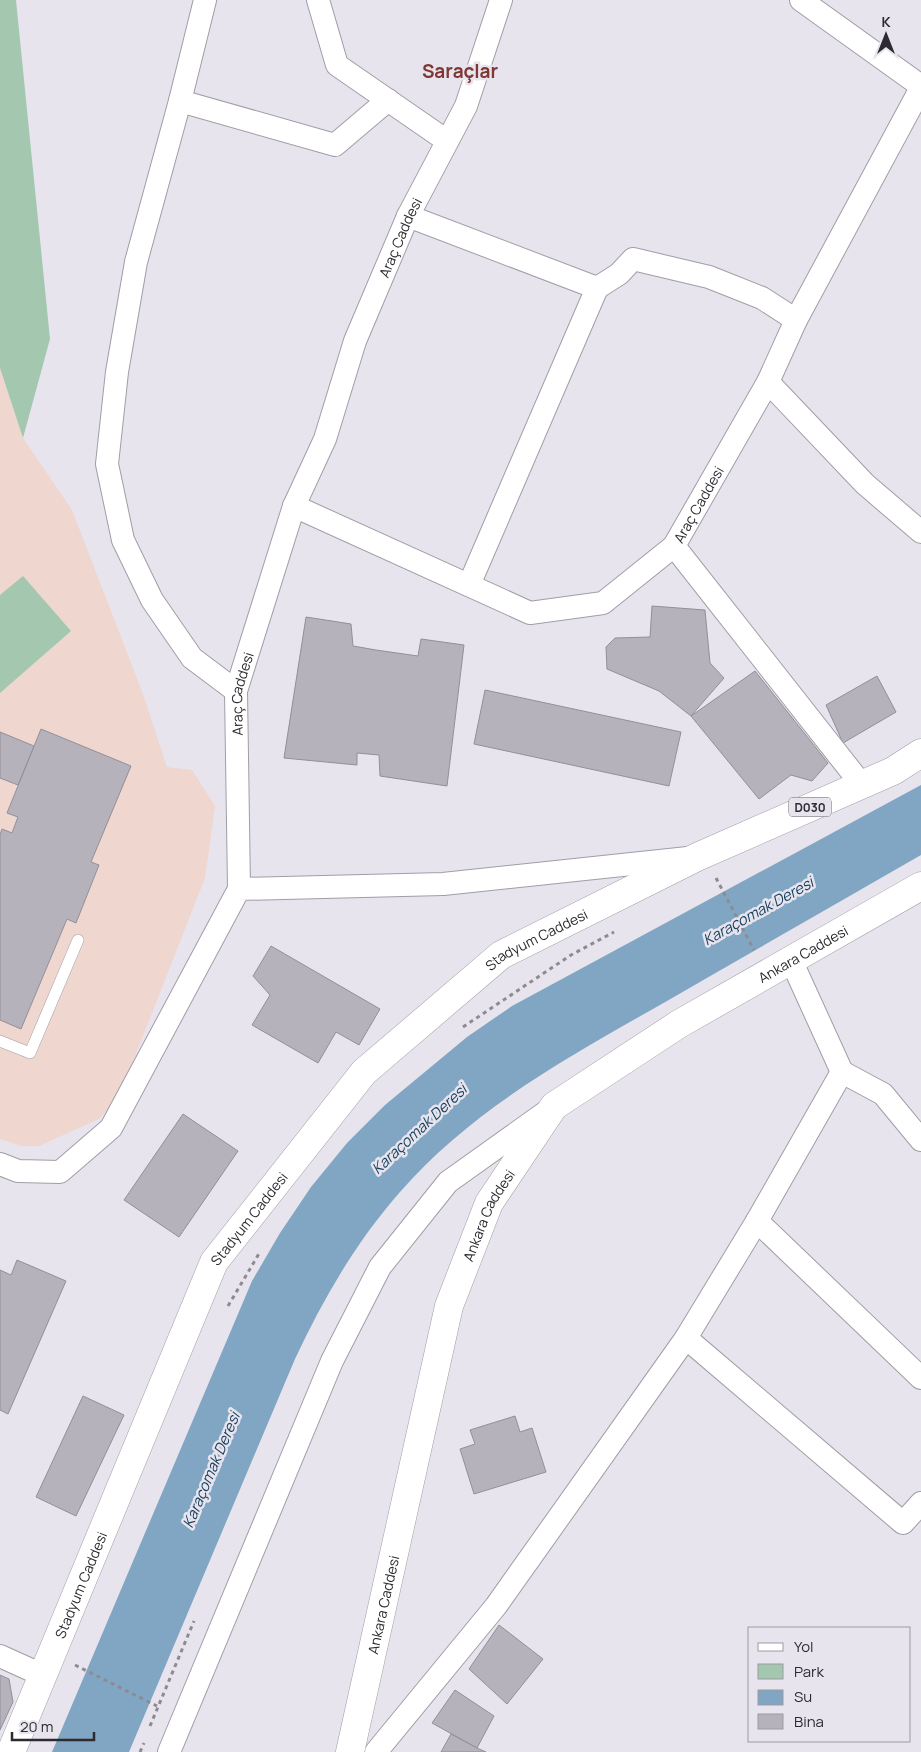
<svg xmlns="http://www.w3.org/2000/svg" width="921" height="1752" font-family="Manrope,sans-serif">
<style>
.education{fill:#efd6cf}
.green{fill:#a3c8af}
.water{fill:#81a6c3}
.building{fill:#b6b2bc;stroke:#938f98}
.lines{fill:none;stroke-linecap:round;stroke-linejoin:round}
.service-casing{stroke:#a19da7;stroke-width:12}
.minor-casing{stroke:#a19da7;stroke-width:24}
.primary-casing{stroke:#a19da7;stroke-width:29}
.path{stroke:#8d8b92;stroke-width:3;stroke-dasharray:4 4;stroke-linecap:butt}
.service{stroke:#fff;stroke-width:11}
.minor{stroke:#fff;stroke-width:22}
.primary{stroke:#fff;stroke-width:28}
.labels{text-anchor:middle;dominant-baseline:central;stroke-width:5;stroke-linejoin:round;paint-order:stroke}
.shield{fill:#e8e4ee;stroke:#646268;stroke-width:1}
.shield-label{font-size:12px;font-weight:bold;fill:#2c2b2f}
.street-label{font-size:14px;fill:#2c2b2f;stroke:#e8e4ee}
.water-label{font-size:15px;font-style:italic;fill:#113e5b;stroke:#e8e4ee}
.district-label{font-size:19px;font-weight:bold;fill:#7e3733;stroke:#e8e4ee}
</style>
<rect width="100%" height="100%" fill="#e8e4ee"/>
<path class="education" d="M 0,368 L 23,438 L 72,510 L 143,694 L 167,767 L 192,770 L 215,806 L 205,878 L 119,1097 L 99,1119 L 39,1146 L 21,1146 L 0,1139 Z"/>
<g class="green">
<path d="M 0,0 L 16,0 L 50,339 L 23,438 L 0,368 Z"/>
<path d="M 23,576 L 71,631 L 0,693 L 0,595 Z"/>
</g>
<path class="water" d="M 921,785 L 921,855 C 836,904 752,952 667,1001 C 572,1055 473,1108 400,1192 C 356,1242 323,1299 295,1359 L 129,1752 L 52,1752 L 252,1281 L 280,1233 L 311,1187 L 347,1143 L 385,1105 L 467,1037 L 512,1006 Z"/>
<g class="building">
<path d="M 652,606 L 705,610 L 710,663 L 724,678 L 691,716 L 659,691 L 607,669 L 606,647 L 615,638 L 650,637 Z"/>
<path d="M 306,617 L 351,624 L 353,646 L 376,650 L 418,656 L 421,639 L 464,645 L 447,786 L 380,776 L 379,755 L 357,753 L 357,765 L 284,758 Z"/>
<path d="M 755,671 L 828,763 L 812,781 L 791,775 L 759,799 L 691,716 Z"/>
<path d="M 877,676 L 896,712 L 843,743 L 826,705 Z"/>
<path d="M 485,690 L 681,732 L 669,786 L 474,744 Z"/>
<path d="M 41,729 L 131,766 L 91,862 L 99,865 L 76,923 L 67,919 L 21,1029 L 0,1020 L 0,835 L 2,829 L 12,833 L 18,817 L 7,813 Z"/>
<path d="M 0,732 L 34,746 L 18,785 L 0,778 Z"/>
<path d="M 271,946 L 380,1009 L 359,1045 L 336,1032 L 318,1063 L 252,1025 L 270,995 L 253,976 Z"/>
<path d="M 183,1114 L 238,1151 L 179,1237 L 124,1200 Z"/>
<path d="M 17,1260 L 66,1281 L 8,1414 L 0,1410 L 0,1270 L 11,1275 Z"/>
<path d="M 83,1396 L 124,1415 L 76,1516 L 36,1497 Z"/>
<path d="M 515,1416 L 520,1432 L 532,1428 L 546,1472 L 474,1494 L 460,1449 L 475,1444 L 470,1430 Z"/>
<path d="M 499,1625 L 543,1659 L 507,1704 L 469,1669 Z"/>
<path d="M 0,1675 L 9,1679 L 13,1702 L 0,1730 Z"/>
<path d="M 455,1690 L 494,1716 L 477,1748 L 432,1723 Z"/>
<path d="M 451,1734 L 477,1748 L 486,1752 L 441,1752 Z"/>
</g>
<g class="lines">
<g class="service-casing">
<path id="service" d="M 0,1041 L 30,1053 L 78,940"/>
</g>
<g class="minor-casing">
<g id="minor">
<path d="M 205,0 L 180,101 L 136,262 L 117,372 L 107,464 L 123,540 L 152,600 L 192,658 L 236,691"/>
<path d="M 318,0 L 337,65 L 447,141"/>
<path d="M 801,0 L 921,86"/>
<path d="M 180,101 L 335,145 L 388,100"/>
<path d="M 408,216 L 597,288 L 619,274 L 633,259 L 709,277 L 762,298 L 796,320"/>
<path d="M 768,382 L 865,484 L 921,532"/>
<path id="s1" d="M 294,506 L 530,613 L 603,603 L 674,546 L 768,382 L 796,320 L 921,88"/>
<path d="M 674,546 L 862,785"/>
<path d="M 469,585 L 597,288"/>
<path id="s2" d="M 239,889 L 236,691 L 294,506 L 325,439 L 355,341 L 408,216 L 466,106 L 501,0"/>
<path d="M 791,960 L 842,1072"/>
<path d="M 921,1140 L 883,1094 L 842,1072 L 757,1221 L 921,1378"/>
<path d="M 0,1164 L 18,1171 L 60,1172 L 111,1128 L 239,889 L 443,884 L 688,858"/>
<path d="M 686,1338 L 757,1221"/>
<path d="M 0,1656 L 42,1675"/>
<path d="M 169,1752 L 332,1361 L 380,1267 L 448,1182 L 546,1112"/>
<path d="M 376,1752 L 496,1606 L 686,1338 L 903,1523 L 921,1503"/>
</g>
</g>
<g class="primary-casing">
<g id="primary">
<path id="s3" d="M 11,1752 L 214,1262 L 364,1072 L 501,955 L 697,857 L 893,771 L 921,753"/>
<path id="s4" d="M 350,1752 L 449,1306 L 489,1203 L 554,1106 L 679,1024 L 921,886"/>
</g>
</g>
<g class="path">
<path d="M 716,878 L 754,950"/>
<path d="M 463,1027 L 571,955 L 614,932"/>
<path d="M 228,1306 L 260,1252"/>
<path d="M 75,1665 L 157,1706"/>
<path d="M 150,1726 L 194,1621"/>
<path d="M 140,1752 L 144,1743"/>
</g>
<use href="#service" class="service"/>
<use href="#minor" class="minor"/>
<use href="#primary" class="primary"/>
</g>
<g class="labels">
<rect class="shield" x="789" y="797.5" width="42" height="19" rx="4"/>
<g class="shield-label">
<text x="810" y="807">D030</text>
</g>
<g class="street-label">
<text stroke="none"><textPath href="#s2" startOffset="681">Araç Caddesi</textPath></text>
<text stroke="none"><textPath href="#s1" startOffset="472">Araç Caddesi</textPath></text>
<text stroke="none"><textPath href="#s2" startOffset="196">Araç Caddesi</textPath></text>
<text stroke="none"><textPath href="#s3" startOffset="991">Stadyum Caddesi</textPath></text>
<text stroke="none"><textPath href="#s4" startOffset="976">Ankara Caddesi</textPath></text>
<text stroke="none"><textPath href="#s4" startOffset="556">Ankara Caddesi</textPath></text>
<text stroke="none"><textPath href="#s3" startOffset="586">Stadyum Caddesi</textPath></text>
<text stroke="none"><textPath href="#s3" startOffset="181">Stadyum Caddesi</textPath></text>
<text stroke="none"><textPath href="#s4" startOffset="151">Ankara Caddesi</textPath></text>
</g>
<g class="water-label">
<text transform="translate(758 911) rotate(-29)">Karaçomak Deresi</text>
<text transform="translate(419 1129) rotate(-43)">Karaçomak Deresi</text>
<text transform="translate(211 1470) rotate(-67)">Karaçomak Deresi</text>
</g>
<g class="district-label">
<text x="460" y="71">Saraçlar</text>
</g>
</g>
<rect x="748" y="1627" width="162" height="115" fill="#e8e4ee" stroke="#9d9aa2"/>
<rect x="758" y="1643" width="25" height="8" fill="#ffffff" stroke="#9d9aa2"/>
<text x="794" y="1652" font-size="15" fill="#2c2b2f">Yol</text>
<rect x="758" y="1664" width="25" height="15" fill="#a3c8af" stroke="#9d9aa2"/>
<text x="794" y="1677" font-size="15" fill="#2c2b2f">Park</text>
<rect x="758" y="1690" width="25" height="15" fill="#81a6c3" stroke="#9d9aa2"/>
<text x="794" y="1702" font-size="15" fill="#2c2b2f">Su</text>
<rect x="758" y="1714" width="25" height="15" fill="#b6b2bc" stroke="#9d9aa2"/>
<text x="794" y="1727" font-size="15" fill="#2c2b2f">Bina</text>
<g transform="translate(886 35)" stroke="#e8e4ee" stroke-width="4" paint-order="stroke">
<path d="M0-4L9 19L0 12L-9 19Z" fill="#2c2b2f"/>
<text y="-8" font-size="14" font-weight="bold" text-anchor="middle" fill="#2c2b2f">K</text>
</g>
<path d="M12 1732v8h82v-8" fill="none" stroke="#2c2b2f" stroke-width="2.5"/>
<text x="20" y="1732" font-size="15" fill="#2c2b2f" stroke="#e8e4ee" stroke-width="4" paint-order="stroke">20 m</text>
</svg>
